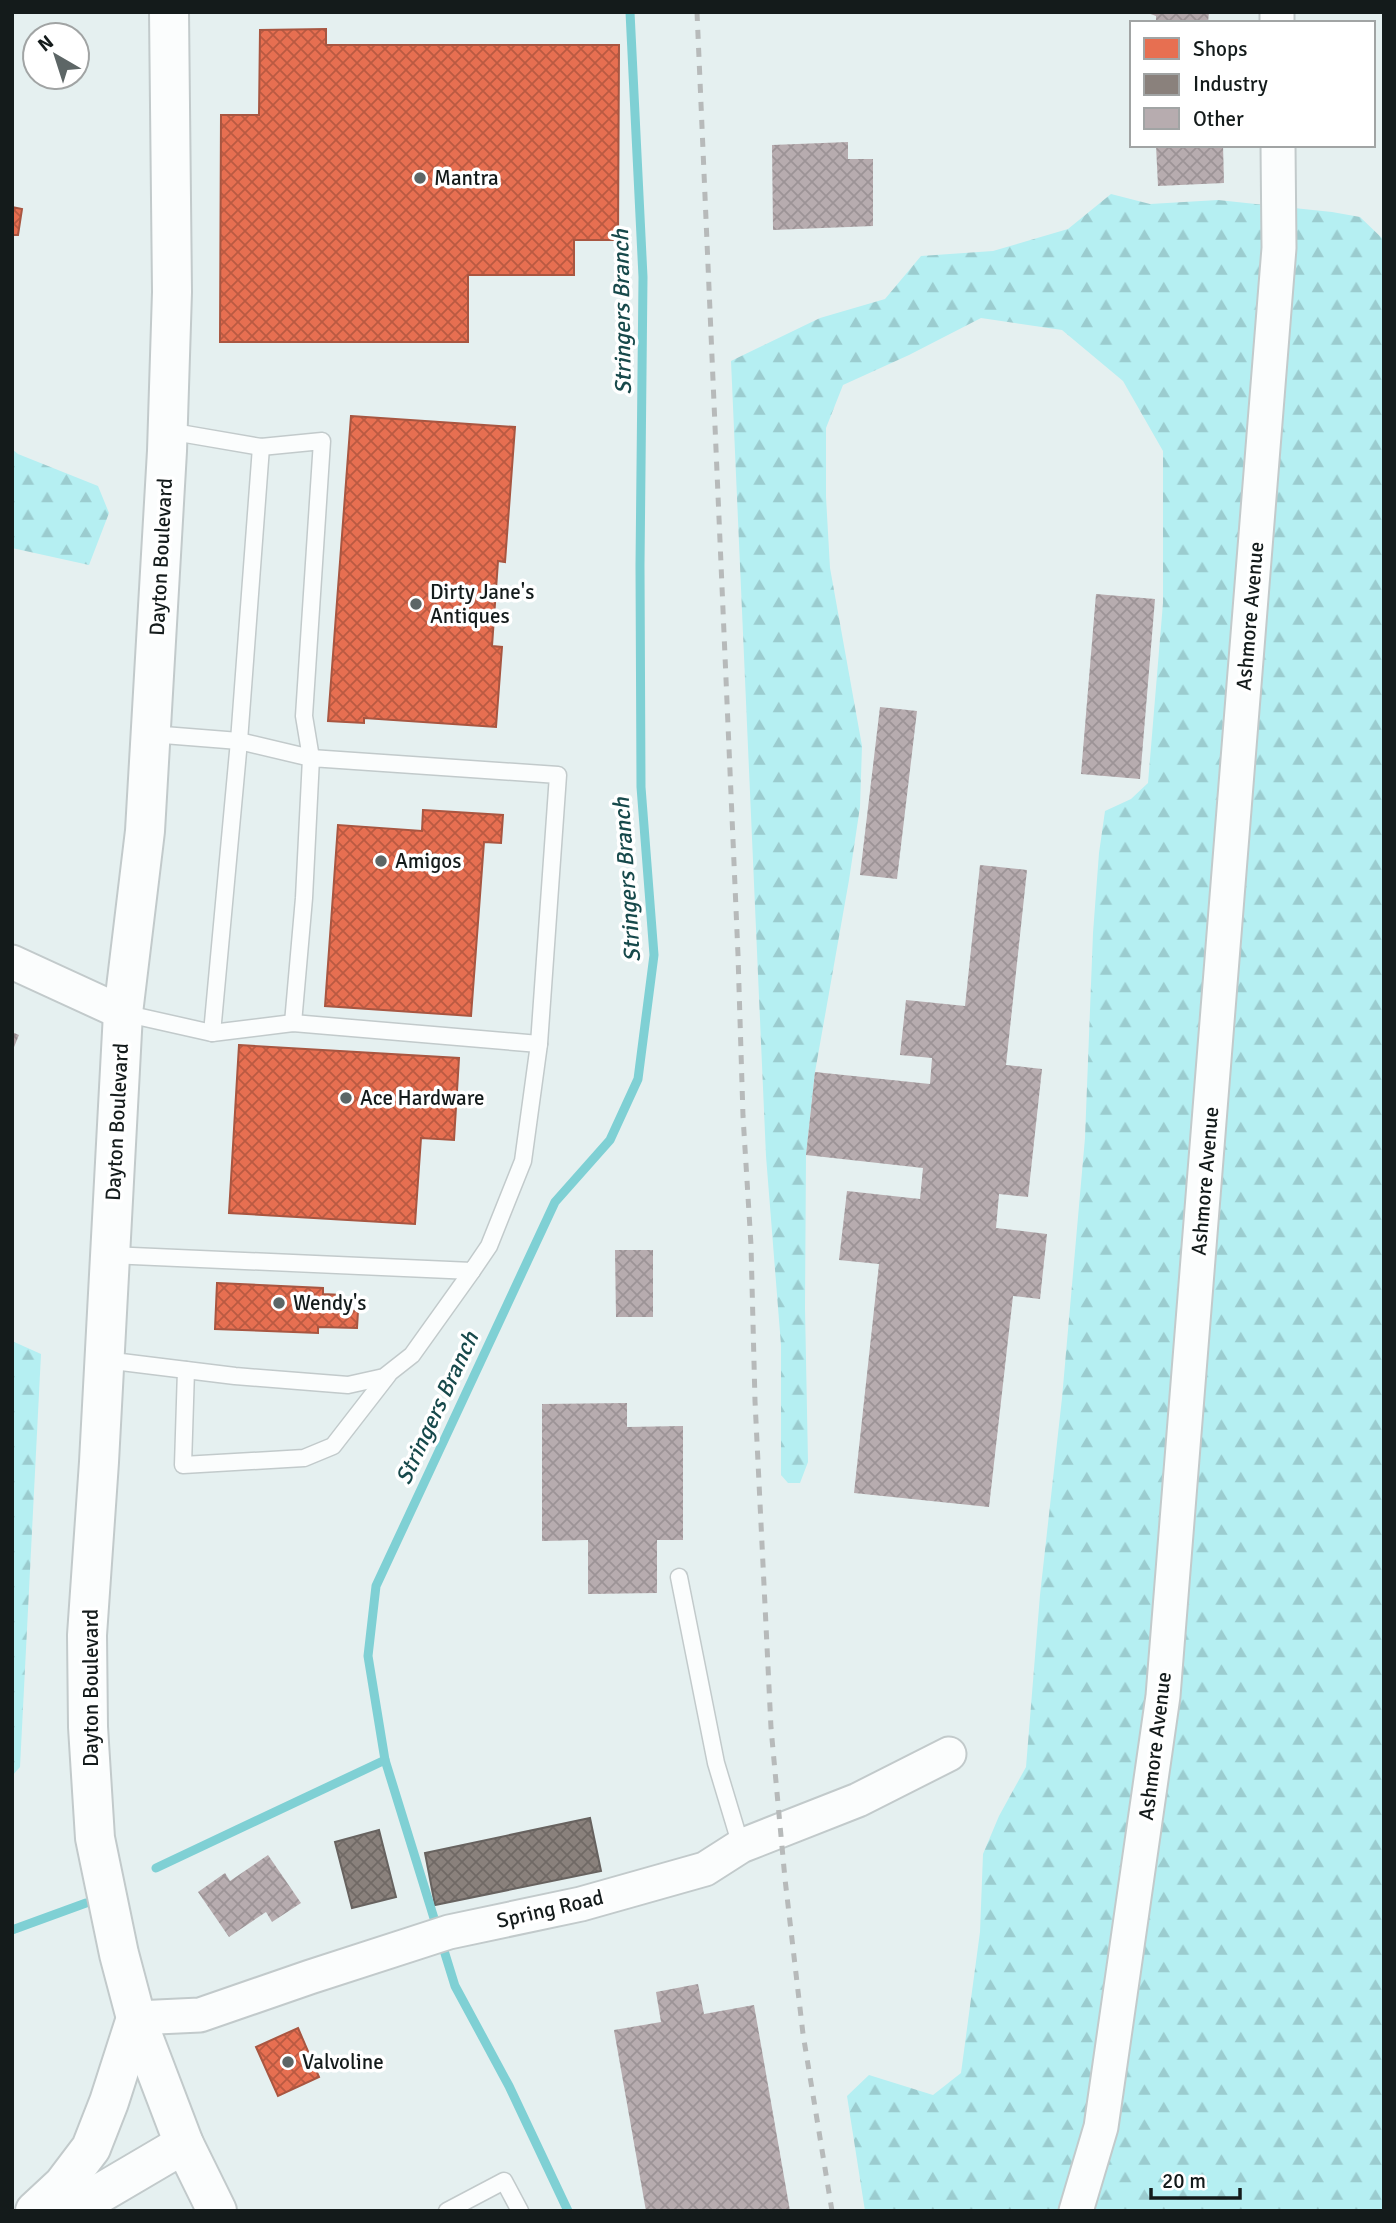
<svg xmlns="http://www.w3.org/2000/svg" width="1396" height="2223" font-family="Signika,sans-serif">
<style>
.forest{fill:url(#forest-firs)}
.shops{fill:url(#shops-cross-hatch);stroke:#a85641;stroke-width:2}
.industry{fill:url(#industry-cross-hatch);stroke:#67625f;stroke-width:2}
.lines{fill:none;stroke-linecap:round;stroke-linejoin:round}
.stream{stroke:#7fd0d4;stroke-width:9}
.building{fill:url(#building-cross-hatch)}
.service-casing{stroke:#c2cacb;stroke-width:19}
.minor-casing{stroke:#c2cacb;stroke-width:37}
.secondary-casing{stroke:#c2cacb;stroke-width:42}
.service{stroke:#fbfdfd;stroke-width:16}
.minor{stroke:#fbfdfd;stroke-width:33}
.secondary{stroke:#fbfdfd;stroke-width:38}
.rail{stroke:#b7baba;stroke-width:5;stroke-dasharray:9 9;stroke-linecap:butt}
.poi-dot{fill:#5d6666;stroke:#fff;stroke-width:2.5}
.labels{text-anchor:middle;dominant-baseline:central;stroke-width:7;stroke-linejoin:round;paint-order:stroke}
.poi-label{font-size:21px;fill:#141b1b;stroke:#fff;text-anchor:start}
.street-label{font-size:21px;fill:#141b1b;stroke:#fff}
.water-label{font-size:23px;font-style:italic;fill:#17494b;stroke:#fff}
</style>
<defs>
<pattern id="forest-firs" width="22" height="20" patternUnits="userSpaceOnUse" patternTransform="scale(1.75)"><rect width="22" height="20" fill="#b5eff2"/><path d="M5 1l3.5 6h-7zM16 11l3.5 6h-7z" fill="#9bcccf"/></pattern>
<pattern id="shops-cross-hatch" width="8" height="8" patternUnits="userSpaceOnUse" patternTransform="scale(1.75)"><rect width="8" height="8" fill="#e76f51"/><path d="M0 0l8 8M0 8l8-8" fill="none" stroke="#ba5a42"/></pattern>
<pattern id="industry-cross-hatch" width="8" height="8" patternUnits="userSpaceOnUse" patternTransform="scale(1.75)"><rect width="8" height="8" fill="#8a817c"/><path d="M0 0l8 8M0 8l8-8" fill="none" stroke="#706965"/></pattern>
<pattern id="building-cross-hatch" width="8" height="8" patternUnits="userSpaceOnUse" patternTransform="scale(1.75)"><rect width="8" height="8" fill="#b7acaf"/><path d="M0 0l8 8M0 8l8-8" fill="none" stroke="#9c9396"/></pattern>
</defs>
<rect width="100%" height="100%" fill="#e5f0f0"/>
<g class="forest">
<path d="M 1111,194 L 1150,204 L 1218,200 L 1332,212 L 1360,217 L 1384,240 L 1384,2211 L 865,2211 L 847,2096 L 869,2075 L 933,2095 L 961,2073 L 980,1932 L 983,1854 L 999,1816 L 1026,1767 L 1040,1595 L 1062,1398 L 1085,1138 L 1093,933 L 1099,853 L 1105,811 L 1131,799 L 1148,783 L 1163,603 L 1163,451 L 1123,381 L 1062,330 L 981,318 L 909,355 L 843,385 L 826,428 L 826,497 L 830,568 L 862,746 L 860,807 L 849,880 L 815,1072 L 806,1155 L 805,1308 L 808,1462 L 800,1483 L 788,1483 L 781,1475 L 781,1345 L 766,1156 L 731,361 L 820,318 L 885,299 L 921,256 L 993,251 L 1068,229 Z"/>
<path d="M 12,449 L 18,454 L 98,486 L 109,513 L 89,565 L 12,548 Z"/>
<path d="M 12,1341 L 41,1354 L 20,1767 L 12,1776 Z"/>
</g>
<g class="shops">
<path d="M 326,29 L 326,45 L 619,45 L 618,240 L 574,240 L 574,275 L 468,275 L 468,342 L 220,342 L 221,115 L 259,115 L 260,30 Z"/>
<path d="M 12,207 L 22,209 L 18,235 L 12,235 Z"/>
<path d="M 351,416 L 515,427 L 505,562 L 498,561 L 492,646 L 502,647 L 496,727 L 364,718 L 364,723 L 328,721 Z"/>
<path d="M 423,810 L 503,815 L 501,843 L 484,842 L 471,1016 L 325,1006 L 338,825 L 422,831 Z"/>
<path d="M 239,1045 L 459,1058 L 454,1140 L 421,1138 L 415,1224 L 229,1213 Z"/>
<path d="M 217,1283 L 323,1288 L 323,1294 L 342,1295 L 341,1310 L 358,1311 L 357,1328 L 318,1327 L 318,1333 L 215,1329 Z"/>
<path d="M 298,2028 L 319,2077 L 278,2096 L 256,2047 Z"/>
</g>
<g class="industry">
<path d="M 590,1818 L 601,1871 L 435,1905 L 425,1853 Z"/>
<path d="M 379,1830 L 396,1897 L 352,1908 L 335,1842 Z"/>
</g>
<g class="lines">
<g class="stream">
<path d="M 156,1868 L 385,1760"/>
<path d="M 12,1930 L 86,1903"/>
<path d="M 568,2211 L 509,2086 L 455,1986 L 385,1760 L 368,1656 L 376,1586 L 555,1202 L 610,1140 L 638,1079 L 654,955 L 641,787 L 640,565 L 643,277 L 630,12"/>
</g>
</g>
<g class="building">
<path d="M 1145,12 L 1209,12 L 1208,23 L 1156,23 L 1156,16 Z"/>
<path d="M 848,142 L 848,159 L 873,159 L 873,226 L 773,230 L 772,145 Z"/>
<path d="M 1156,145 L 1223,145 L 1224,183 L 1158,186 Z"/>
<path d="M 1096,594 L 1155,599 L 1140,779 L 1081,774 Z"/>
<path d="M 880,707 L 917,711 L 897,879 L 860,875 Z"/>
<path d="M 980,865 L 1027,870 L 1006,1065 L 1042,1069 L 1028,1197 L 999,1194 L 996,1228 L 1047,1234 L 1040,1299 L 1013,1296 L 989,1507 L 854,1493 L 879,1264 L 839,1260 L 847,1191 L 920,1199 L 923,1168 L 806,1155 L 815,1072 L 930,1084 L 932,1058 L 900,1055 L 906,1000 L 965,1006 Z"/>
<path d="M 12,1032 L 19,1035 L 12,1052 Z"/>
<path d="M 615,1250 L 653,1250 L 653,1317 L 616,1317 Z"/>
<path d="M 627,1403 L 627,1427 L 683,1426 L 683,1540 L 657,1540 L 657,1593 L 588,1594 L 588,1540 L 542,1541 L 542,1404 Z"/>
<path d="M 268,1855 L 301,1903 L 272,1922 L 266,1912 L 229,1937 L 198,1892 L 225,1873 L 230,1881 Z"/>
<path d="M 698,1984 L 704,2014 L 754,2005 L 790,2211 L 646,2211 L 614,2030 L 661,2022 L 656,1992 Z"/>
</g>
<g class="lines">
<g class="service-casing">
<g id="service">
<path d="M 151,734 L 239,741 L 311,758 L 304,716 L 322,441 L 261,447 L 168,431"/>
<path d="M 123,1013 L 212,1033 L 293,1023 L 539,1044"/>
<path d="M 212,1033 L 239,741 L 261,447"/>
<path d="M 110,1255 L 472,1271 L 489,1246 L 523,1161 L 539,1044 L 558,775 L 311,758 L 304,898 L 293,1023"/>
<path d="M 105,1360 L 235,1376 L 348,1385 L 384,1377 L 412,1355 L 472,1271"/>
<path d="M 186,1370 L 183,1465 L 304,1458 L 333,1446 L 388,1375"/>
<path d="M 679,1577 L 716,1763 L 741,1846"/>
<path d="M 447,2211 L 504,2181 L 520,2211"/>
</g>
</g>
<g class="minor-casing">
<g id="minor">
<path d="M 1277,12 L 1277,23"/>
<path d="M 12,962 L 123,1013"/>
<path d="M 136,2018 L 200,2015 L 310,1977 L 449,1932 L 581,1904 L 705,1869 L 741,1846 L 858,1800 L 949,1754"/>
<path d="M 1076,2211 L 1101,2127 L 1163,1696 L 1279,248 L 1278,145"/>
</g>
</g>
<g class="secondary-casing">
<g id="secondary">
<path d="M 169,12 L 172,292 L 167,451 L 145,831 L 123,1013 L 99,1462 L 87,1635 L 88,1727 L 95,1838 L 119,1954 L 136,2018 L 184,2144 L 217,2211"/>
<path d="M 35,2211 L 63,2185 L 91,2148 L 109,2102 L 136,2018"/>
<path d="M 70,2211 L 184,2144"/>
</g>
</g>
<use href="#service" class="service"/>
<use href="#minor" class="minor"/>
<use href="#secondary" class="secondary"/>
<path class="rail" d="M 697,12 L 738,955 L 743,1116 L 751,1245 L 755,1401 L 771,1728 L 785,1879 L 803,2034 L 832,2211"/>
</g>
<g class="poi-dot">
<circle cx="420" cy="178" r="7"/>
<circle cx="416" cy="604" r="7"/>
<circle cx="381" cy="861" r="7"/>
<circle cx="346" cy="1098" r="7"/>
<circle cx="279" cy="1303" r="7"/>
<circle cx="288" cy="2062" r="7"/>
</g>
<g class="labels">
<g class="poi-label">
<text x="434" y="178">Mantra</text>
<text x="430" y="592">Dirty Jane's<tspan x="430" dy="24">Antiques</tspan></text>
<text x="395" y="861">Amigos</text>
<text x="360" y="1098">Ace Hardware</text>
<text x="293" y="1303">Wendy's</text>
<text x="302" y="2062">Valvoline</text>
</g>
<g class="street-label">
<text transform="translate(161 557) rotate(-87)">Dayton Boulevard</text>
<text transform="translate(1250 616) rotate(-85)">Ashmore Avenue</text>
<text transform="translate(117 1122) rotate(-87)">Dayton Boulevard</text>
<text transform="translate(1205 1181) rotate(-85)">Ashmore Avenue</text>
<text transform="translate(91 1688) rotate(-90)">Dayton Boulevard</text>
<text transform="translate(1155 1746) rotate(-83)">Ashmore Avenue</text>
<text transform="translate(550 1909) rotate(-13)">Spring Road</text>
</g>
<g class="water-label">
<text transform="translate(622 312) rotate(-91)">Stringers Branch</text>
<text transform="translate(627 880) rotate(-94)">Stringers Branch</text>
<text transform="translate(437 1408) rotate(-65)">Stringers Branch</text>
</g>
</g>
<rect width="1396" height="2223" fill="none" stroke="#141b1b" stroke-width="28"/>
<rect x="1130" y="21" width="245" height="126" fill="#ffffff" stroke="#a1a4a4" stroke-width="2"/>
<rect x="1144" y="38" width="35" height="21" fill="#e76f51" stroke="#a1a4a4" stroke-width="2"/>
<text x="1193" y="56" font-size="21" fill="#141b1b">Shops</text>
<rect x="1144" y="74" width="35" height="21" fill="#8a817c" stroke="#a1a4a4" stroke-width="2"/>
<text x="1193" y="91" font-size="21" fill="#141b1b">Industry</text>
<rect x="1144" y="108" width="35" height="21" fill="#b7acaf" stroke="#a1a4a4" stroke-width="2"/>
<text x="1193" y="126" font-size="21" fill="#141b1b">Other</text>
<g transform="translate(56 56) rotate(321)"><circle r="33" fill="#ffffff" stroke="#a1a4a4" stroke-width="2"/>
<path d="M0-5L12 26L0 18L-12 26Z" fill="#5d6666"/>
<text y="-10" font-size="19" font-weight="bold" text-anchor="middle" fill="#141b1b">N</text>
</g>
<path d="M1151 2188v10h89v-10" fill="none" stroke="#141b1b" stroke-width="3.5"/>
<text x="1162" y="2188" font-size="21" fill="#141b1b" stroke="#ffffff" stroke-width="5" paint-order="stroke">20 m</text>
</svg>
